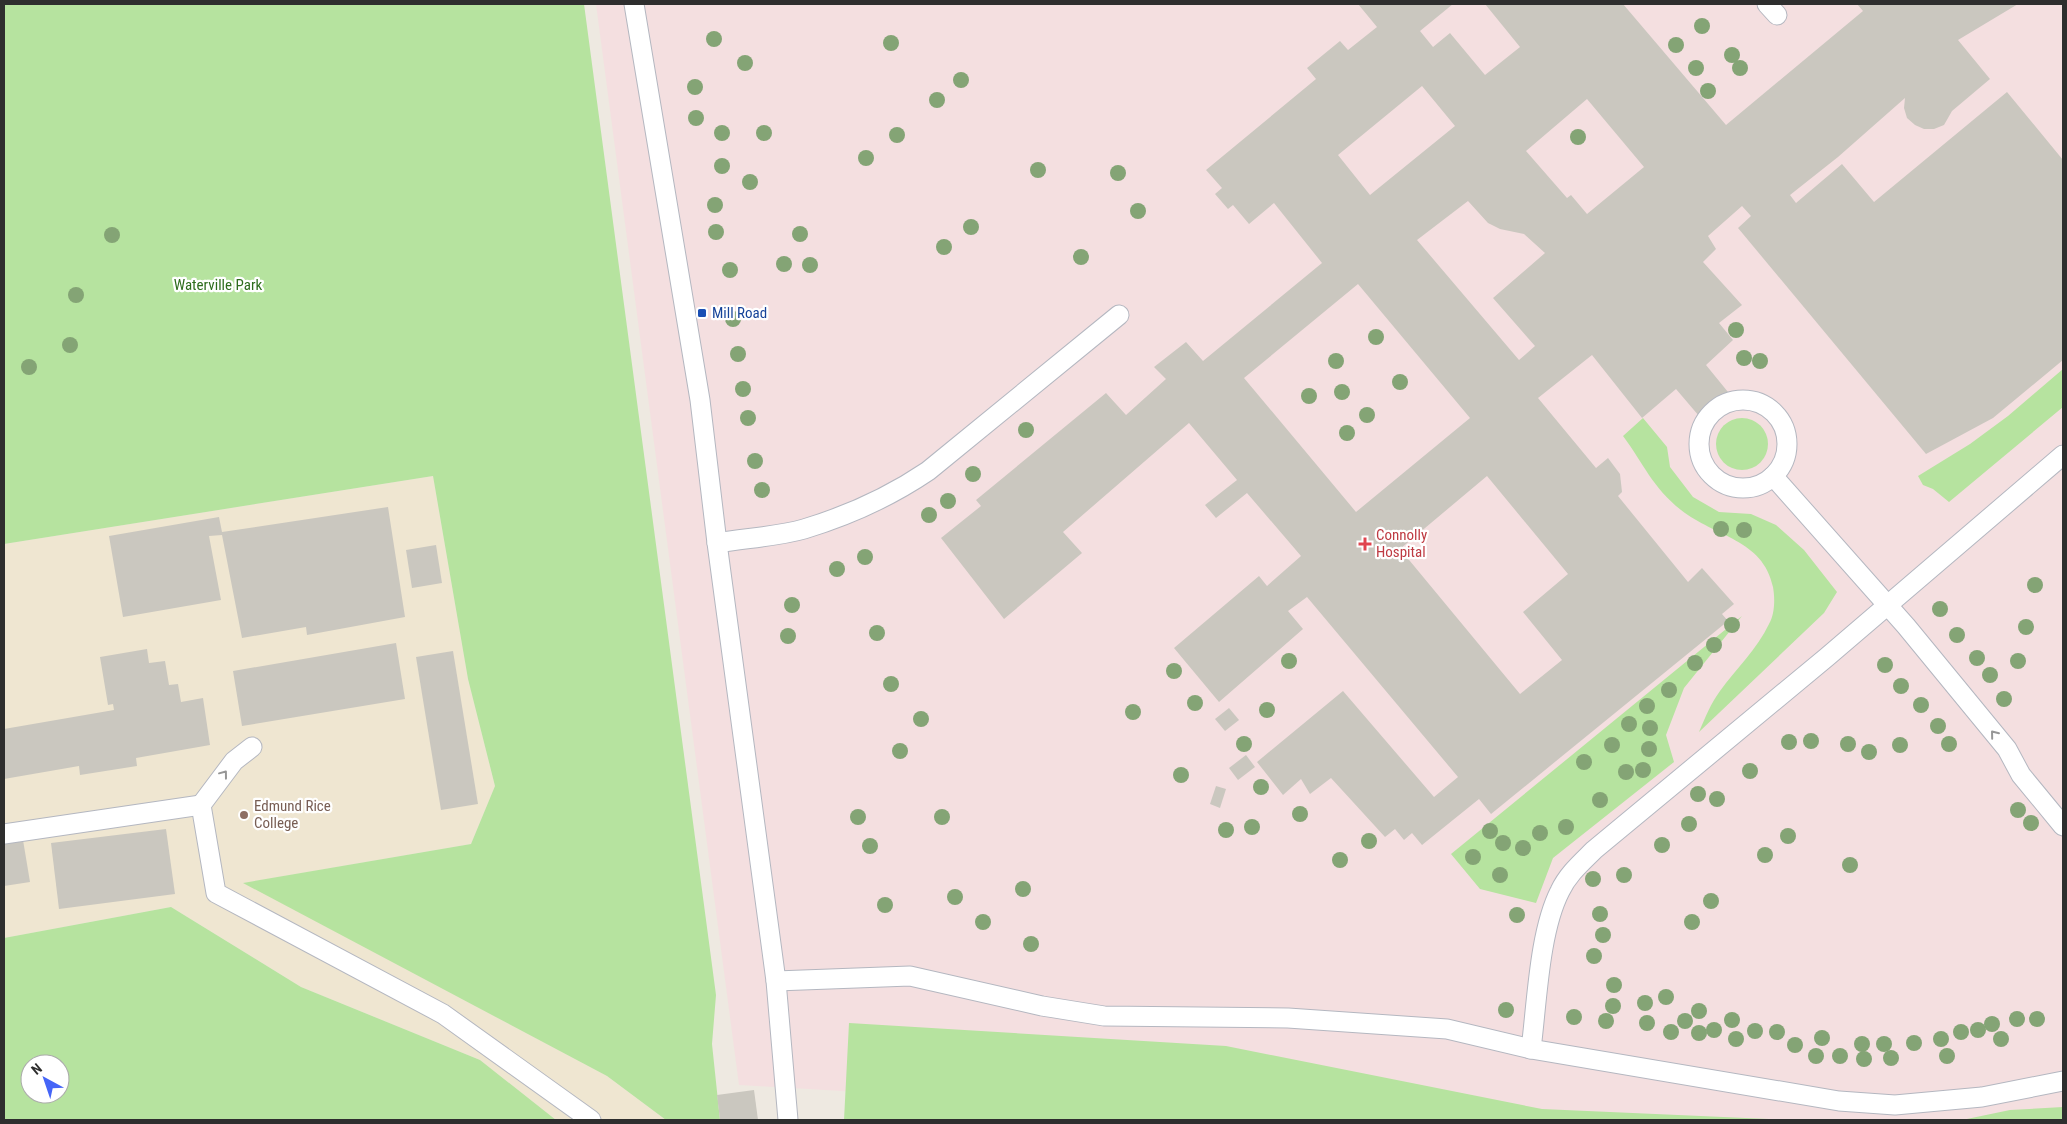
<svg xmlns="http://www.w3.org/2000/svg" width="2067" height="1124" font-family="'Roboto Condensed',sans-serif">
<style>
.education{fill:#efe6d1}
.medical{fill:#f4dfe0}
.green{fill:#b6e39f;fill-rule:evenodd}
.building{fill:#cac7bf;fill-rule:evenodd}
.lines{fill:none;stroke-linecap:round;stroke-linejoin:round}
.service-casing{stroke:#b4b7c0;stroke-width:21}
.service{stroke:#fff;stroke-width:19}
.tree{fill:#84a475}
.oneway{stroke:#969696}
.transit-dot{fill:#1a4fb4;stroke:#fff;stroke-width:2}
.health-dot{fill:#e0444e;stroke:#fff;stroke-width:2}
.education-dot{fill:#8d6e63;stroke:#fff;stroke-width:2}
.labels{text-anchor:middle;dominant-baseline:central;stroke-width:4.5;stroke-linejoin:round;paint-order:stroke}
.park-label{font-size:15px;fill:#2d6c1c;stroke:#fff}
.transit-label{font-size:15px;fill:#164399;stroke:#fff;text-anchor:start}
.health-label{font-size:15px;fill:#be3a42;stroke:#fff;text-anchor:start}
.education-label{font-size:15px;fill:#785e54;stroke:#fff;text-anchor:start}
</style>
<rect width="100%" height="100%" fill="#eee9e1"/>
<path class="education" d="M 433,476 L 468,679 L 495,786 L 471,844 L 244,883 L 607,1076 L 666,1120 L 556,1120 L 480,1060 L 301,987 L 171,907 L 4,938 L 4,544 Z"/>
<path class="medical" d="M 596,4 L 2063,4 L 2063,1120 L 1330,1120 L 739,1085 Z"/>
<g class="green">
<path d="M 4,4 L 584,4 L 716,995 L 712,1044 L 720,1120 L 666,1120 L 607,1076 L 243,883 L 471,844 L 495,786 L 468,679 L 433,476 L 4,544 Z"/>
<path d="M 2063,369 L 2063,407 L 1949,502 L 1933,489 L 1923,485 L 1918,476 L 1970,444 L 2008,416 Z"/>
<path d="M 1643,418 L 1667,447 L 1670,467 L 1693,497 L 1719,512 L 1751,514 L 1776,525 L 1804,550 L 1837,592 L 1824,613 L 1699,732 C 1705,718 1711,703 1720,691 C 1736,669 1757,649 1769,624 C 1775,614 1775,598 1773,587 C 1763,539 1715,537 1681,510 C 1652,487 1644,464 1623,436 Z"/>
<circle cx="1742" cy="444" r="26"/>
<path d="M 1742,616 L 1684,688 L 1666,735 L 1674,762 L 1553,858 L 1536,903 L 1480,889 L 1451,854 Z"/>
<path d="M 171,907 L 301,987 L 480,1060 L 556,1120 L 4,1120 L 4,938 ZM 30,1064 L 60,1064 L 60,1094 L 30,1094 Z"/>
<path d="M 849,1023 L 1226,1046 L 1542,1109 L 1791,1120 L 844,1120 Z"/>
<path d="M 2063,1107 L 2063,1120 L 1962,1120 L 2010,1110 Z"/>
</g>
<g class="building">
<path d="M 1358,4 L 1453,4 L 1420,31 L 1433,47 L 1450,33 L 1485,75 L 1520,47 L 1485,4 L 1623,4 L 1726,125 L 1863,11 L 1857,4 L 2018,4 L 1958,40 L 1990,79 L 1952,111 L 1944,125 L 1934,129 L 1924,129 L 1915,125 L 1907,118 L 1904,108 L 1905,98 L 1838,157 L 1790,195 L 1796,203 L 1842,164 L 1874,202 L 2007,92 L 2063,160 L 2063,360 L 1993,418 L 1926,454 L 1738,228 L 1751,216 L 1742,206 L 1708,236 L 1716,249 L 1703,262 L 1742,305 L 1719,323 L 1733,340 L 1706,365 L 1728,392 L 1699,416 L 1676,389 L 1642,418 L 1592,355 L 1538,398 L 1596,468 L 1608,458 L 1620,474 L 1622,492 L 1618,496 L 1688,582 L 1702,568 L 1734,604 L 1722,614 L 1728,621 L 1491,814 L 1479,799 L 1422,845 L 1412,833 L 1404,840 L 1395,829 L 1385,837 L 1331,778 L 1310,794 L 1301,779 L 1283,795 L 1257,762 L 1343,691 L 1434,797 L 1458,777 L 1307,597 L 1288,611 L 1303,629 L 1219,702 L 1174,648 L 1259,576 L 1267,586 L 1301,556 L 1247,493 L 1216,518 L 1205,505 L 1237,480 L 1189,423 L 1063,532 L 1082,553 L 1004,619 L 941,538 L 981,506 L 976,500 L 1106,393 L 1126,415 L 1166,379 L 1154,367 L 1186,342 L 1203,361 L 1322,263 L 1274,203 L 1249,224 L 1233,205 L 1228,209 L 1215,194 L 1222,188 L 1206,170 L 1316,79 L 1307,68 L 1340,41 L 1348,50 L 1377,27 ZM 1422,86 L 1455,126 L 1370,195 L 1338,155 ZM 1587,99 L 1644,167 L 1587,214 L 1571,195 L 1567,198 L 1526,151 ZM 1468,201 L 1488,223 L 1500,229 L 1524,234 L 1545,253 L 1493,298 L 1535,346 L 1519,360 L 1417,240 ZM 1358,284 L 1470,418 L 1356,512 L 1244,378 ZM 1487,476 L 1568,574 L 1523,612 L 1562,660 L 1520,694 L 1400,549 Z"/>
<path d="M 388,507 L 405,617 L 307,635 L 306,627 L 242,638 L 222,535 L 209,536 L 221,600 L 123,617 L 109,536 L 219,517 L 222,532 Z"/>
<path d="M 436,545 L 442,583 L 412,588 L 406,550 Z"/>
<path d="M 396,643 L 405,699 L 242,726 L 233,671 Z"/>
<path d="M 147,649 L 149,663 L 165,661 L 169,685 L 178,684 L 181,702 L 203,698 L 210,745 L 136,758 L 137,766 L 80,775 L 79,766 L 4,779 L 4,729 L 114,710 L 113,704 L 108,705 L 100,657 Z"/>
<path d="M 453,651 L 478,804 L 441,810 L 416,657 Z"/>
<path d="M 1229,708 L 1239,720 L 1225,731 L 1215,719 Z"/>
<path d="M 1246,755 L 1255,767 L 1238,780 L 1229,768 Z"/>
<path d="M 1216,786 L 1226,789 L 1220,808 L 1210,804 Z"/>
<path d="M 166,829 L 175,894 L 59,909 L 51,843 Z"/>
<path d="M 23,840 L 30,882 L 4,886 L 4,843 Z"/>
<path d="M 754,1090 L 758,1120 L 720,1120 L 717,1095 Z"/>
</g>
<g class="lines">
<g class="service-casing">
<g id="service">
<path d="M 634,4 L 700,400 L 717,543 L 776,981 L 788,1120"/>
<path d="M 1767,4 L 1777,15"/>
<circle cx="1743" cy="444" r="44"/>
<path d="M 1773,476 L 1906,626 L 2007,749 L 2021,775 L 2063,826"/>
<path d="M 717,543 C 745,538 776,537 804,529 C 847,516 891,496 928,471 L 1119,315"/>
<path d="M 252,747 L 234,761 L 201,805 L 216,893 L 443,1014 L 591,1120"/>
<path d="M 4,834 L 201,805"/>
<path d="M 776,981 L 910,976 L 1042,1006 L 1104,1016 L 1288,1018 L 1447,1029 L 1531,1049 L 1839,1101 L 1895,1105 L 1982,1097 L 2063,1081"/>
<path d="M 1531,1049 C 1537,1003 1539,932 1560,891 C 1568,874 1581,863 1594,850 L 1827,657 L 2063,455"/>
</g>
</g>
<use href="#service" class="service"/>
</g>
<g class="tree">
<circle cx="1702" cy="26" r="8"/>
<circle cx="714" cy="39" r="8"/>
<circle cx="891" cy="43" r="8"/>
<circle cx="1676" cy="45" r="8"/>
<circle cx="1732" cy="55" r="8"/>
<circle cx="745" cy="63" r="8"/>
<circle cx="1696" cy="68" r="8"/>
<circle cx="1740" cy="68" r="8"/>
<circle cx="961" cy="80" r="8"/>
<circle cx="695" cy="87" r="8"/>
<circle cx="1708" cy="91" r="8"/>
<circle cx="937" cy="100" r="8"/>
<circle cx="696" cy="118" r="8"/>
<circle cx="722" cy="133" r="8"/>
<circle cx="764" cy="133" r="8"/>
<circle cx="897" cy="135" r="8"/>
<circle cx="1578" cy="137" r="8"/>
<circle cx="866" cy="158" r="8"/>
<circle cx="722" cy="166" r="8"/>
<circle cx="1038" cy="170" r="8"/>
<circle cx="1118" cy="173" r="8"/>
<circle cx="750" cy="182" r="8"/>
<circle cx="715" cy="205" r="8"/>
<circle cx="1138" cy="211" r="8"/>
<circle cx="971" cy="227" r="8"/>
<circle cx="716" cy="232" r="8"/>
<circle cx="800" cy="234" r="8"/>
<circle cx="112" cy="235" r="8"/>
<circle cx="944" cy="247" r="8"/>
<circle cx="1081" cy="257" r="8"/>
<circle cx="784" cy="264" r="8"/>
<circle cx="810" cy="265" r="8"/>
<circle cx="730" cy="270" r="8"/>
<circle cx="76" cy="295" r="8"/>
<circle cx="733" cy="319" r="8"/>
<circle cx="1736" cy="330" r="8"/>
<circle cx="1376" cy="337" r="8"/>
<circle cx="70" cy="345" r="8"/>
<circle cx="738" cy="354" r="8"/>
<circle cx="1744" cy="358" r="8"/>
<circle cx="1336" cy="361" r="8"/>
<circle cx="1760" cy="361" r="8"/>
<circle cx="29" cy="367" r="8"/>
<circle cx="1400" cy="382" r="8"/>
<circle cx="743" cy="389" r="8"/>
<circle cx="1342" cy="392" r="8"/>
<circle cx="1309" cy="396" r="8"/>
<circle cx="1367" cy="415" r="8"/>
<circle cx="748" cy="418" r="8"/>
<circle cx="1026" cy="430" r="8"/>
<circle cx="1347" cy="433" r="8"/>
<circle cx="755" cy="461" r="8"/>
<circle cx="973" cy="474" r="8"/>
<circle cx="762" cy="490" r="8"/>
<circle cx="948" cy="501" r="8"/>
<circle cx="929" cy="515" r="8"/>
<circle cx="1721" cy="529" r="8"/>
<circle cx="1744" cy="530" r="8"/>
<circle cx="865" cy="557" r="8"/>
<circle cx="837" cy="569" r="8"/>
<circle cx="2035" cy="585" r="8"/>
<circle cx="792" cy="605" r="8"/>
<circle cx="1940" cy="609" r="8"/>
<circle cx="1732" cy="625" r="8"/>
<circle cx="2026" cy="627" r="8"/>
<circle cx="877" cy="633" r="8"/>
<circle cx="1957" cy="635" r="8"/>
<circle cx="788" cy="636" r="8"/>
<circle cx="1714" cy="645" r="8"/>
<circle cx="1977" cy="658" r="8"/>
<circle cx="1289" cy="661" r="8"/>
<circle cx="2018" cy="661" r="8"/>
<circle cx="1695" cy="663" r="8"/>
<circle cx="1885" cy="665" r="8"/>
<circle cx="1174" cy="671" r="8"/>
<circle cx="1990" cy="675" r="8"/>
<circle cx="891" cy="684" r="8"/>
<circle cx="1901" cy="686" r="8"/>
<circle cx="1669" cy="690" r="8"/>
<circle cx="2004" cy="699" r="8"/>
<circle cx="1195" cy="703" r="8"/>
<circle cx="1921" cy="705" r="8"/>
<circle cx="1647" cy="706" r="8"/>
<circle cx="1267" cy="710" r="8"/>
<circle cx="1133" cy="712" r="8"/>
<circle cx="921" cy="719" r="8"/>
<circle cx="1629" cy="724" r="8"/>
<circle cx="1938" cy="726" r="8"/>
<circle cx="1650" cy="728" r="8"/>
<circle cx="1811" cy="741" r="8"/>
<circle cx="1789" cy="742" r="8"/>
<circle cx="1244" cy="744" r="8"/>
<circle cx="1848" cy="744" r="8"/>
<circle cx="1949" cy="744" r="8"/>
<circle cx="1612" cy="745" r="8"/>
<circle cx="1900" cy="745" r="8"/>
<circle cx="1649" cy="749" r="8"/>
<circle cx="900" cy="751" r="8"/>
<circle cx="1869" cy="752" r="8"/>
<circle cx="1584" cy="762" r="8"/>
<circle cx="1643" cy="770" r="8"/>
<circle cx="1750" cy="771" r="8"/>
<circle cx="1626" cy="772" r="8"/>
<circle cx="1181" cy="775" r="8"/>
<circle cx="1261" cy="787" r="8"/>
<circle cx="1698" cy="794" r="8"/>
<circle cx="1717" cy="799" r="8"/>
<circle cx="1600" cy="800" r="8"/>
<circle cx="2018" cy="810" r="8"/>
<circle cx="1300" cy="814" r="8"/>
<circle cx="858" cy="817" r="8"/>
<circle cx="942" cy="817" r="8"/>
<circle cx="2031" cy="823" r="8"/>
<circle cx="1689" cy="824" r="8"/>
<circle cx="1252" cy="827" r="8"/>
<circle cx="1566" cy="827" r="8"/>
<circle cx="1226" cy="830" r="8"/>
<circle cx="1490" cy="831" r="8"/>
<circle cx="1540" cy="833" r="8"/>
<circle cx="1788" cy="836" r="8"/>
<circle cx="1369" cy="841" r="8"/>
<circle cx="1503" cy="843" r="8"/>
<circle cx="1662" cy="845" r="8"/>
<circle cx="870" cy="846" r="8"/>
<circle cx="1523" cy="848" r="8"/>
<circle cx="1765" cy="855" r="8"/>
<circle cx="1473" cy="857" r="8"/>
<circle cx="1340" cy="860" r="8"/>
<circle cx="1850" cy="865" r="8"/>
<circle cx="1500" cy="875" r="8"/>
<circle cx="1624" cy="875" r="8"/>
<circle cx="1593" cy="879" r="8"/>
<circle cx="1023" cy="889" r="8"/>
<circle cx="955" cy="897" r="8"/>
<circle cx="1711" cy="901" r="8"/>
<circle cx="885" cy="905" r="8"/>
<circle cx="1600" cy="914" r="8"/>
<circle cx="1517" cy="915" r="8"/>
<circle cx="983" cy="922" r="8"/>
<circle cx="1692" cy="922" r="8"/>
<circle cx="1603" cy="935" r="8"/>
<circle cx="1031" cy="944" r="8"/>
<circle cx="1594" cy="956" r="8"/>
<circle cx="1614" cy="985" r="8"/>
<circle cx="1666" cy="997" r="8"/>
<circle cx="1645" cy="1003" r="8"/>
<circle cx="1613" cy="1006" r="8"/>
<circle cx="1506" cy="1010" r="8"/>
<circle cx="1699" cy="1011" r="8"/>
<circle cx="1574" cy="1017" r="8"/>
<circle cx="2017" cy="1019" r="8"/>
<circle cx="2037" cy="1019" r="8"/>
<circle cx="1732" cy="1020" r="8"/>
<circle cx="1606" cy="1021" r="8"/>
<circle cx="1685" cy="1021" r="8"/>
<circle cx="1647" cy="1023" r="8"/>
<circle cx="1992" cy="1024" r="8"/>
<circle cx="1714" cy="1030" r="8"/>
<circle cx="1978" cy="1030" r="8"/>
<circle cx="1755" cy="1031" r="8"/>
<circle cx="1671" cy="1032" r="8"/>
<circle cx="1777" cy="1032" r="8"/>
<circle cx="1961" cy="1032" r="8"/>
<circle cx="1699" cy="1033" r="8"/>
<circle cx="1822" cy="1038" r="8"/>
<circle cx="1736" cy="1039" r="8"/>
<circle cx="1941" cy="1039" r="8"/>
<circle cx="2001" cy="1039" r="8"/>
<circle cx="1914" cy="1043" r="8"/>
<circle cx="1862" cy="1044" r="8"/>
<circle cx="1884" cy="1044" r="8"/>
<circle cx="1795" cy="1045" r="8"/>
<circle cx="1816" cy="1056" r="8"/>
<circle cx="1840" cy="1056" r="8"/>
<circle cx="1947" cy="1056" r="8"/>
<circle cx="1891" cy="1058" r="8"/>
<circle cx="1864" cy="1059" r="8"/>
</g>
<defs><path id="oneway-chevron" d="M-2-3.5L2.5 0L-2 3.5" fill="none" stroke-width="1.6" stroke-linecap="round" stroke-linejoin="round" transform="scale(1.25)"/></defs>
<g class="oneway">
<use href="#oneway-chevron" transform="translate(1994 734) rotate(-129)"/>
<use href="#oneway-chevron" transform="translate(224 774) rotate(-53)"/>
</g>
<rect class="transit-dot" x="697" y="308" width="10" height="10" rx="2.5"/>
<path class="health-dot" d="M1362.5 536.5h5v5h5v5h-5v5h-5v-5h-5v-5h5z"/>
<circle class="education-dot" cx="244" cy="815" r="5"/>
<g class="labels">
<g class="park-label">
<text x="218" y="285">Waterville Park</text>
</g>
<g class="transit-label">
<text x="712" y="313">Mill Road</text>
</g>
<g class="health-label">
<text x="1376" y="535">Connolly<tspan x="1376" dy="17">Hospital</tspan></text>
</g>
<g class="education-label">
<text x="254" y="806">Edmund Rice<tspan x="254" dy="17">College</tspan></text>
</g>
</g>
<rect width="2067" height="1124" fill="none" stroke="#2e2e2e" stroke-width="10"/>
<g transform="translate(45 1079) rotate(320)"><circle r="24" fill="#ffffff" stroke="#ababab"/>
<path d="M0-4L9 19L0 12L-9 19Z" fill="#4565f7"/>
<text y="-8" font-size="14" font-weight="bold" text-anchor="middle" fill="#2e2e2e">N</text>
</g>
</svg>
